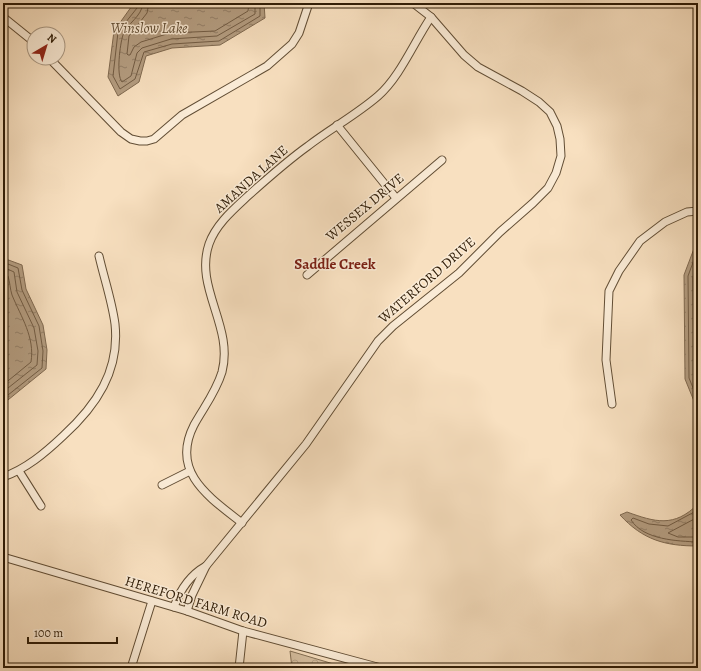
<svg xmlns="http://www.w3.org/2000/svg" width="701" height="671" font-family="Alegreya,serif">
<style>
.forest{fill:url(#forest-crowns);stroke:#826e53}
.water{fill:url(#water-ripples);stroke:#7f6950}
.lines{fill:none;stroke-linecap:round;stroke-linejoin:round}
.shore{stroke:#725c44;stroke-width:1}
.minor-casing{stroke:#614d34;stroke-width:9}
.minor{stroke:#faebd6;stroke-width:7}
.labels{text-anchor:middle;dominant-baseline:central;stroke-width:3;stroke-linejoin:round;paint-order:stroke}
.street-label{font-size:14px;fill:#2f1c06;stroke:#faebd6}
.water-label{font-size:15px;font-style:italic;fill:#645037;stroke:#faebd6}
.neighbourhood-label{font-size:15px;font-weight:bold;fill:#7a1f14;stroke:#faebd6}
</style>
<defs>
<pattern id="forest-crowns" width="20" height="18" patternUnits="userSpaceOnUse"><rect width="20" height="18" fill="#d6bfa0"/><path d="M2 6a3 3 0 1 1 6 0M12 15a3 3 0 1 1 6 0" fill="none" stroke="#b8a488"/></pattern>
<pattern id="water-ripples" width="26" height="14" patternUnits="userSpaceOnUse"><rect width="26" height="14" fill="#b49d81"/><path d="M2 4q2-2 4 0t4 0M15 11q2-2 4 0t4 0" fill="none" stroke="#937f68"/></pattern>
</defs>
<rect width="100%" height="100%" fill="#f8e0c0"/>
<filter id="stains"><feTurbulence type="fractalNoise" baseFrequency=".005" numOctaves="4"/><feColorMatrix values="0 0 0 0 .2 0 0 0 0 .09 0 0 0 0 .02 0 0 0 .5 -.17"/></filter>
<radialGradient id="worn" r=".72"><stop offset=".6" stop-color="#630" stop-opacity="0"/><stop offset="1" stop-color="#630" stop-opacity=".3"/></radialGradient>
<path class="forest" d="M 290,651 L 347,668 L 292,668 Z"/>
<g class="water">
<path d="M 134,3 L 264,3 L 265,18 L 220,45 L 172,48 L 146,56 L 139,82 L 118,96 L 108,77 L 114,31 Z"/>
<path d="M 698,238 L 698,411 L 685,379 L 684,275 Z"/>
<path d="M 3,258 L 22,265 L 26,289 L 43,325 L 47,350 L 46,369 L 3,404 Z"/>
<path d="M 698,504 L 698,546 C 665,546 643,540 620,515 L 627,512 C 655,522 674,528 698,504 Z"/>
</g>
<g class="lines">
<g class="shore">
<path d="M 138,3 L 137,8 L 118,32 L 113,76 L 120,89 L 135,79 L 144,52 L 172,44 L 219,41 L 260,16 L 260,3"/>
<path d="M 143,3 C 142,17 127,23 123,35 C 120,44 116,75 122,82 L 131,76 L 137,53 L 142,48 L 171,39 L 217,36 L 255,14 L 255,3"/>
<path d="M 149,3 L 147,13 L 129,36 L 127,54 L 128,55 L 130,55 L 134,47 L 141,42 L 170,33 L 215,31 L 248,11 L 249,3"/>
<path d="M 698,249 L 688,276 L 689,378 L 698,400"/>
<path d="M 3,262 L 18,268 L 22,290 L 39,326 L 43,351 L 42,368 L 3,399"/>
<path d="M 698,263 L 693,277 L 694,377 L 698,387"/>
<path d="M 3,267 L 14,272 L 17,292 L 34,328 L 38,351 L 37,365 L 3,392"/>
<path d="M 3,274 L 8,276 C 10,282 10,289 12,295 C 21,317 35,337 31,362 L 3,385"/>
<path d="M 698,510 L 668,526 L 649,524 L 633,518 L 631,520 C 644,540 677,541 698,542"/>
<path d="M 698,517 L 668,533 L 678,537 L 698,537"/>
</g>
<g class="minor-casing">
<g id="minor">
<path d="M 3,17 L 34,42"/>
<path d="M 49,58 L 121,132 L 131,139 L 140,141 L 147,141 L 154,139 L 182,115 L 267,66 L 292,44 L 299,33 L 309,3"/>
<path d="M 337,125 L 396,198"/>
<path d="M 307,275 L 442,160"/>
<path d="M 612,404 L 606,360 L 609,291 L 619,271 L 640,241 L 665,222 L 687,212 L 698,211"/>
<path d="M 19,471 L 41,506"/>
<path d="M 3,477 C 26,469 45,453 63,436 C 96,406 120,371 115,324 C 112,301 104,278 99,256"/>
<path d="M 162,485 L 190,471"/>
<path d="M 242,523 C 209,497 170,472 194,425 C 204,407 216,392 222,372 C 234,326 194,288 209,244 C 216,224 234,209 249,195 C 268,178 287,161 308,146 C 330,129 356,115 378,96 C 400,77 414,42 431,17"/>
<path d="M 3,557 L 187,611 L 243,631 L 381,668"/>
<path d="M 174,607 C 180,590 190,575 206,566"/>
<path d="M 187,611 L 192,595 L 206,566 L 306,444 L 378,341 L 393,326 L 459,273 L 500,232 L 533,203 L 548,188 L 556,173 L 561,156 L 560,139 L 557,126 L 550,112 L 539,102 L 522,91 L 478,67 L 464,55 L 431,17 L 413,3"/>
<path d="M 131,668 L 152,601"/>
<path d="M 239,668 L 243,631"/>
</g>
</g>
<use href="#minor" class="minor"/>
</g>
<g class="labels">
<g class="street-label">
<text transform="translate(251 179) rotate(-42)">AMANDA LANE</text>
<text transform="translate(365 207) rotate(-40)">WESSEX DRIVE</text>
<text transform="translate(427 280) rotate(-41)">WATERFORD DRIVE</text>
<text transform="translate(196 602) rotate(17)">HEREFORD FARM ROAD</text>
</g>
<g class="water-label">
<text x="149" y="28">Winslow Lake</text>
</g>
<g class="neighbourhood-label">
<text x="335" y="264">Saddle Creek</text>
</g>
</g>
<rect width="701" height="671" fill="none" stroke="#f8e0c0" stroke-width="16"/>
<rect x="4" y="4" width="693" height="663" fill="none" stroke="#2f1c06" stroke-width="2"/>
<rect x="8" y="8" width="685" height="655" fill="none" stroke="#2f1c06"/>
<g transform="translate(46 46) rotate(38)"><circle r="19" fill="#faebd6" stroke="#a99883"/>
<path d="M0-3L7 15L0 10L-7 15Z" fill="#8f2418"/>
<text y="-6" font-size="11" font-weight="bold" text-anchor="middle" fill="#2f1c06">N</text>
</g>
<path d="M28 637v6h89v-6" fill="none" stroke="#2f1c06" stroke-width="2"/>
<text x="34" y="637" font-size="12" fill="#2f1c06" stroke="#faebd6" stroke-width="3" paint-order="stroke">100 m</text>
<rect width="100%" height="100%" filter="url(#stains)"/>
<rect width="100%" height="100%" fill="url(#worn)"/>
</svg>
